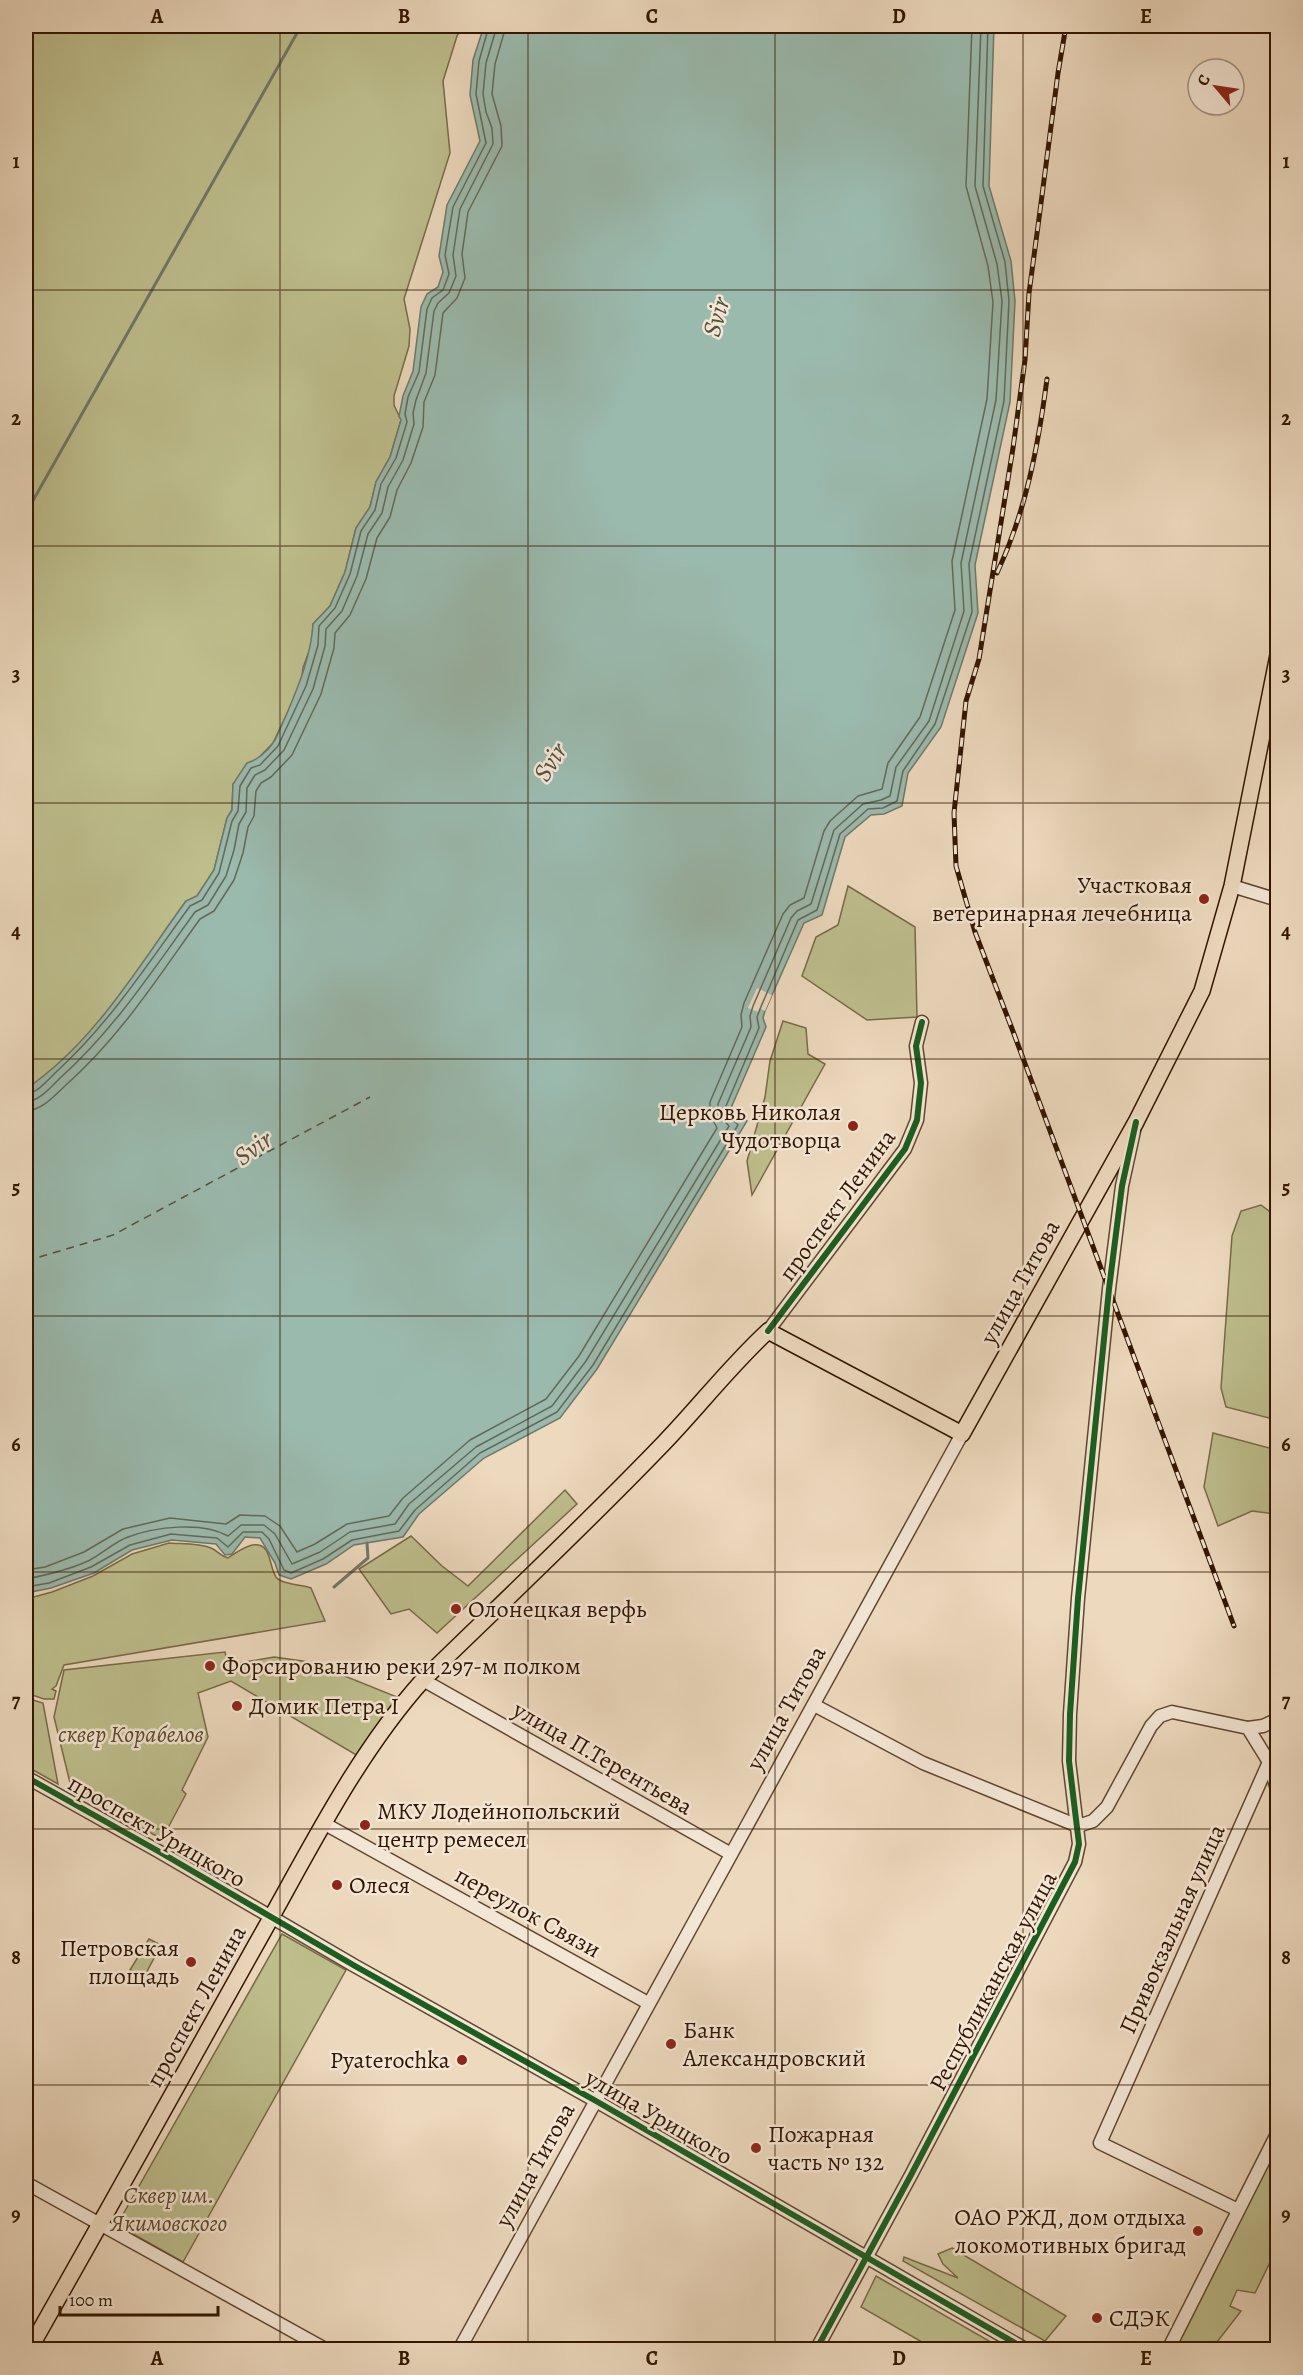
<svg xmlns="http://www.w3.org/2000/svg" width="1303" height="2375" font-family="Alegreya,serif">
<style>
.green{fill:#bebe8d;stroke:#786a46;stroke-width:1.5}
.water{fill:#9abaae;stroke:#707868;stroke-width:1.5}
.pier{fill:#edd9be}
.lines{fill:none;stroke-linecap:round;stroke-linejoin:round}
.shore{stroke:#666857;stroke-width:1.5}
.stream{stroke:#707868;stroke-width:3}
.ferry{stroke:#564f3d;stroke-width:1.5;stroke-dasharray:8 6;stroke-linecap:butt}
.minor-casing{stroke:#614630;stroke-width:15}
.major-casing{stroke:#321500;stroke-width:18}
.minor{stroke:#f3e6d5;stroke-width:12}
.major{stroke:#edd9be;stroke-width:15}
.rail-casing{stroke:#321500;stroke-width:5}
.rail{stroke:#f3e6d5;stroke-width:3;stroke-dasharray:9;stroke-linecap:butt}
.cycleway-casing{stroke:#f3e6d5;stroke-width:10}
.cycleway{stroke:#1b5e20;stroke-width:6}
.grid{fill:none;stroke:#321500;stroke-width:1.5;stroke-opacity:0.55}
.poi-dot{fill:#8f2418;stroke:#f3e6d5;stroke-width:2}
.labels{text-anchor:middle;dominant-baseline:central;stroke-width:5;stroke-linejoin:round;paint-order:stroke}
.poi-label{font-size:24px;fill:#321500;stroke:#f3e6d5;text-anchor:start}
.street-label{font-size:24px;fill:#321500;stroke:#f3e6d5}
.park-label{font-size:24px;font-style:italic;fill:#5c482a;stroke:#f3e6d5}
.water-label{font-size:26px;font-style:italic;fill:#564f3d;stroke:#f3e6d5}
.neatline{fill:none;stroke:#321500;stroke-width:2}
.grid-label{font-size:20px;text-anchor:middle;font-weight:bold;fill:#321500}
</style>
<rect width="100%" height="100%" fill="#edd9be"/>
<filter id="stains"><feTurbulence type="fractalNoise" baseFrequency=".00333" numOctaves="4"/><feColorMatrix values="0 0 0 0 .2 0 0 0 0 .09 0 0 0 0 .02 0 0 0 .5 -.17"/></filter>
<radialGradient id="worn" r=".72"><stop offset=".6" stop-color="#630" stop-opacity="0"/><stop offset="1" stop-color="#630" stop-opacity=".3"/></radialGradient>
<g class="green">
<path d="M 26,26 L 463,26 L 457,36 L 443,81 L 450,153 L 404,299 L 410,329 L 409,346 L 394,396 L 394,405 L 401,420 L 390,457 L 376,482 L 370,507 L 356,528 L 345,572 L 330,606 L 313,624 L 312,643 L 303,668 L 301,684 L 273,743 L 233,784 L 232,810 L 227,818 L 214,870 L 197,896 L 186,901 C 138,967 95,1042 26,1089 Z"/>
<path d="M 848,886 L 915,927 L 917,1017 L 867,1020 L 802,976 L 816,937 L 838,925 Z"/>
<path d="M 783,1021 L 806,1028 L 808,1054 L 825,1064 L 752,1195 L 747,1161 L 765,1097 L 770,1061 Z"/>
<path d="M 1261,1205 L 1277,1217 L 1277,1420 L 1226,1407 L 1221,1388 L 1232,1236 L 1241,1211 Z"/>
<path d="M 1213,1433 L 1277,1450 L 1277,1514 L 1252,1511 L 1218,1526 L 1204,1487 Z"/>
<path d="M 565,1490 L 577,1504 L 437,1633 L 409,1609 L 391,1614 L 359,1569 L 411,1536 L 442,1566 L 468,1586 Z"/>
<path d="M 169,1543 C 182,1544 199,1543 211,1548 C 218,1551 220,1556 228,1558 C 237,1552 256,1537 266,1550 C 271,1558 271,1569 276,1577 C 282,1585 301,1584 311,1588 L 325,1621 L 64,1665 L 56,1686 L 52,1689 L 56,1691 L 54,1699 L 44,1699 L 26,1693 L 26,1599 L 52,1592 L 93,1576 L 132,1554 Z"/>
<path d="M 225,1652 L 228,1665 L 274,1657 L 310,1662 L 397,1697 L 358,1756 L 231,1681 L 198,1693 L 208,1737 L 182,1790 L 186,1794 L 162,1839 L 72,1791 L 54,1717 L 64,1670 Z"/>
<path d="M 26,1698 L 43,1703 L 58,1784 L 26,1766 Z"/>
<path d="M 282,1934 L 346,1970 L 183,2262 L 117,2225 Z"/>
<path d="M 149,1939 L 161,1945 L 144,1977 L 130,1970 Z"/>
<path d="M 1277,2132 L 1277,2248 L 1255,2293 L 1237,2290 L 1230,2306 L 1241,2311 L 1217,2342 L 1189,2346 L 1173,2339 Z"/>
<path d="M 952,2248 L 1066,2316 L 1045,2341 L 903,2261 L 904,2257 L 958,2278 L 943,2264 L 938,2254 Z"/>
<path d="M 876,2276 L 1003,2349 L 934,2349 L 861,2307 Z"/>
</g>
<path class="water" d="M 484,26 L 994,26 L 989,186 L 1011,261 L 1015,301 L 1010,402 L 975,565 L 978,613 L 941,727 L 908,773 L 902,806 L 884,814 L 871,815 L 845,837 L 822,915 L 804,923 L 765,1011 L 763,1018 L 766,1027 L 731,1108 L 747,1121 L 597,1369 L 560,1418 L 484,1458 L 419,1514 L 403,1537 L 354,1545 L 326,1564 L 291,1579 L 279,1575 L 275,1563 L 260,1538 L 245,1537 L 232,1554 L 225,1555 L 216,1544 L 172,1540 L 132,1550 L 94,1573 L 51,1588 L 26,1593 L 26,1089 C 95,1042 138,967 186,901 L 197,896 L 214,870 L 227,818 L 232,810 L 233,784 L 247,763 C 257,760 267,752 273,743 C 278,736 281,726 285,718 C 298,687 311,657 313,624 L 330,606 L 345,572 L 356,528 L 370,507 L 376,482 L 390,457 L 401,420 L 399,416 L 403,396 L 413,371 L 421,307 L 427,294 L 438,287 L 443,272 L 439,256 L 447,205 L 480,141 L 470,95 L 473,60 Z"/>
<path class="pier" d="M 757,988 L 772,995 L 765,1011 L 760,1008 L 758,1012 L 748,1008 Z"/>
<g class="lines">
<g class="shore">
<path d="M 26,1094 C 37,1093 47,1081 55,1073 C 109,1024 147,965 190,906 L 202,900 L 219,873 L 232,821 L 238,811 L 240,786 L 251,768 L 260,765 L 278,746 L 306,686 L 318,645 L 319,626 L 335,608 L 350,574 L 361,531 L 375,510 L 381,484 L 396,458 L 407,422 L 405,414 L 408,397 L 419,372 L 427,309 L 432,298 L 443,290 L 449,274 L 445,255 L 453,207 L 486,143 L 476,94 L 479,61 L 489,26"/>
<path d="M 26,1102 C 39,1101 50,1088 59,1079 C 114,1030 152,971 195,912 L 208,905 L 226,876 L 234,850 L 239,824 L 246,812 L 247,788 L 255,775 L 265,770 L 284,750 L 313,689 L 325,646 L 326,629 L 342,611 L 357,576 L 368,534 L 382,513 L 388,487 L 403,460 L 414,424 L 413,413 L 416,400 L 426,373 L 434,311 L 438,303 L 449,293 L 456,276 L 453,255 L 460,209 L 493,144 L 492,128 L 486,112 L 483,94 L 486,63 L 497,26"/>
<path d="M 26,1111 C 43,1110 55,1095 67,1084 C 121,1036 158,977 200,919 L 214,911 L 234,880 L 243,853 L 248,827 L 254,816 L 256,791 L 261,783 L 271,777 L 292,755 L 321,694 L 334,648 L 335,633 L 350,615 L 366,579 L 377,538 L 390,517 L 397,490 L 411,463 L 423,427 L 424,402 L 435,375 L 443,313 L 457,298 L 465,278 L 462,254 L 468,212 L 502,146 L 501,126 L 492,94 L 495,64 L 506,26"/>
<path d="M 26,1570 L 45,1567 L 84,1552 L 123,1529 L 170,1518 L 226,1524 L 240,1515 L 265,1516 L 280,1526 L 297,1552 L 315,1544 L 347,1524 L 389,1516 L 403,1498 L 470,1440 L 546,1399 L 579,1356 L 717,1128 L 710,1114 L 710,1102 L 742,1027 L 741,1015 L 744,1003 L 783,914 L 790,905 L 804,898 L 824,831 L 830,821 L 858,796 L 882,789 L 888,763 L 920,717 L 955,610 L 952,561 L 987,399 L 993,302 L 988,266 L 966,186 L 972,26"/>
<path d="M 26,1579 C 47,1575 68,1570 88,1561 C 102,1554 114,1542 128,1537 C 155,1527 202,1521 228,1536 L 241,1525 L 264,1525 L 275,1534 L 292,1564 L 320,1552 L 350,1532 L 395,1524 L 409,1504 L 476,1447 L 552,1406 L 586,1361 L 729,1126 L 719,1115 L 718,1104 L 751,1027 L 750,1016 L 753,1006 L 791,918 L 797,911 L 811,904 L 834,830 L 863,804 L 881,800 L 890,796 L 896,767 L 929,721 L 964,611 L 961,563 L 996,400 L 1002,301 L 997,264 L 975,186 L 981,26"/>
<path d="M 26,1587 L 49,1583 L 91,1567 L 130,1545 L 171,1534 L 217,1538 L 228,1547 L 243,1532 L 262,1532 L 269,1539 L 284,1570 L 291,1573 L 323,1559 L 352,1540 L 399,1531 L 415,1510 L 480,1453 L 557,1412 L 593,1365 L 738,1125 L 727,1113 L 726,1106 L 759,1028 L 757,1017 L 760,1009 L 798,920 L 817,910 L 840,834 L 868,809 L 883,808 L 897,801 L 903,771 L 935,724 L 972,612 L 969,564 L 1004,401 L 1009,301 L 1005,262 L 983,186 L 988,26"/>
</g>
<g class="stream">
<path d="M 26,513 L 301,26"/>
<path d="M 334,1587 L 368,1558 L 367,1543"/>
</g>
<path class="ferry" d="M 26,1261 L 113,1235 L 370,1097"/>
<g class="minor-casing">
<g id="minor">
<path d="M 1232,886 L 1278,900"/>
<path d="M 768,1331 L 905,1149 L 917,1120 L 921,1083 L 916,1046 L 922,1022"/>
<path d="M 423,1680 L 731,1854"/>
<path d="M 814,1705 L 923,1763 L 1078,1826 L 1093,1821 L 1107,1807 L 1151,1726 L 1160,1716 L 1172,1712 L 1248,1728 L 1269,1762 L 1278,1793"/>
<path d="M 1248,1728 L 1263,1726 L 1278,1719"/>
<path d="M 26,1777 L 158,1851 L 355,1966 L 596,2101 L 1027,2350"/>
<path d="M 325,1824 L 648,2003"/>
<path d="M 26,2183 L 327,2350"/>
<path d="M 1238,2210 L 1100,2143 L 1269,1762"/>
<path d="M 459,2350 C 628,2045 793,1739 962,1434"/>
<path d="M 816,2350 L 911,2175 L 1075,1862 L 1079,1844 L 1069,1761 L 1070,1714 L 1078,1598 L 1109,1289 L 1122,1186 L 1134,1131"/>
<path d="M 1168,2350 L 1278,2132"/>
</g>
</g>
<g class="major-casing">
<path id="major" d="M 29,2350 C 106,2214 182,2077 258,1941 C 308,1853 355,1756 423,1680 C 502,1603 583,1527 660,1447 C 697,1409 729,1367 768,1331 L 962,1434 L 1136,1122 L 1202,991 L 1232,886 L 1278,655"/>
</g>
<use href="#minor" class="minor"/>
<use href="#major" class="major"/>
<g class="rail-casing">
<g id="rail">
<path d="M 1066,26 L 1058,73 L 1038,226 L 1029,293 L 1025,360 L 1013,448 L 979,659 L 966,701 L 954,813 L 956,866 L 975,932 L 1014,1034 L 1234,1626"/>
<path d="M 997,573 C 1026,511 1038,447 1047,379"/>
</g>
</g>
<use href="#rail" class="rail"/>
<g class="cycleway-casing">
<g id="cycleway">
<path d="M 768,1331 L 905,1149 L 917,1120 L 921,1083 L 916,1046 L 922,1022"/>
<path d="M 26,1777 L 158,1851 L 355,1966 L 596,2101 L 1027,2350"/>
<path d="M 816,2350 L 911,2175 L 1075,1862 L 1079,1844 L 1069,1761 L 1070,1714 L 1078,1598 L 1109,1289 L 1122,1186 L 1136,1122"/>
</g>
</g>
<use href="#cycleway" class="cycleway"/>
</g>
<path class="grid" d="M 280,26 L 280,2350M 528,26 L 528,2350M 775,26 L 775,2350M 1023,26 L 1023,2350M 26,290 L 1278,290M 26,546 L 1278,546M 26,803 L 1278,803M 26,1059 L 1278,1059M 26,1316 L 1278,1316M 26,1572 L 1278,1572M 26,1829 L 1278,1829M 26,2085 L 1278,2085"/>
<g class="poi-dot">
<circle cx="1204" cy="899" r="6"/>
<circle cx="853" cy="1126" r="6"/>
<circle cx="456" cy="1609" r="6"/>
<circle cx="210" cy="1666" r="6"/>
<circle cx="237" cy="1706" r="6"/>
<circle cx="365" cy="1825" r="6"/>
<circle cx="337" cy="1885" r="6"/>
<circle cx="191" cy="1962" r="6"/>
<circle cx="671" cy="2044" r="6"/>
<circle cx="462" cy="2060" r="6"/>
<circle cx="756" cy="2148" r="6"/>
<circle cx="1198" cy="2231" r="6"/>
<circle cx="1097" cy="2318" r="6"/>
</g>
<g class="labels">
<g class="poi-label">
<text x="1192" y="885" text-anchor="end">Участковая<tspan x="1192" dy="28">ветеринарная лечебница</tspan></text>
<text x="841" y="1112" text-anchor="end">Церковь Николая<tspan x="841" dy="28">Чудотворца</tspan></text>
<text x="468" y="1609">Олонецкая верфь</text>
<text x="222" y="1666">Форсированию реки 297-м полком</text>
<text x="249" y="1706">Домик Петра I</text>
<text x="377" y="1811">МКУ Лодейнопольский<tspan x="377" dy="28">центр ремесел</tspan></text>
<text x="349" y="1885">Олеся</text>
<text x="179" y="1948" text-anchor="end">Петровская<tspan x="179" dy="28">площадь</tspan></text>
<text x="683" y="2030">Банк<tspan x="683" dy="28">Александровский</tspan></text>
<text x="450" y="2060" text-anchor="end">Pyaterochka</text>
<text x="768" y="2134">Пожарная<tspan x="768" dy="28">часть № 132</tspan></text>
<text x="1186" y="2217" text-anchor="end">ОАО РЖД, дом отдыха<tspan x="1186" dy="28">локомотивных бригад</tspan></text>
<text x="1109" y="2318">СДЭК</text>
</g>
<g class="street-label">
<text transform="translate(837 1205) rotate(-54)">проспект Ленина</text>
<text transform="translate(1020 1282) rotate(-61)">улица Титова</text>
<text transform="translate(786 1708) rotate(-61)">улица Титова</text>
<text transform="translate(603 1758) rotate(30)">улица П.Терентьева</text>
<text transform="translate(157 1831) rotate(30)">проспект Урицкого</text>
<text transform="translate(528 1912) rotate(29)">переулок Связи</text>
<text transform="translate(1172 1929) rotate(-66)">Привокзальная улица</text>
<text transform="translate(993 1981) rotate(-62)">Республиканская улица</text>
<text transform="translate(196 2006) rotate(-61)">проспект Ленина</text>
<text transform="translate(659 2117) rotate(30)">улица Урицкого</text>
<text transform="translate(535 2165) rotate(-61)">улица Титова</text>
</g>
<g class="park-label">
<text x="131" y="1734">сквер Корабелов</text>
<text x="169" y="2195">Сквер им.<tspan x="169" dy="28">Якимовского</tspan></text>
</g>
<g class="water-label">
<text transform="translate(716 317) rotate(-74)">Svir</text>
<text transform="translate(550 762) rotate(-58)">Svir</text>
<text transform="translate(253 1148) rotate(-36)">Svir</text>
</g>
</g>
<rect width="1303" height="2375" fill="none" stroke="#edd9be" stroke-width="66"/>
<g transform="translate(1216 87) rotate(299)"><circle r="28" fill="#f3e6d5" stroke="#a69280" stroke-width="1.5"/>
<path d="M0-4.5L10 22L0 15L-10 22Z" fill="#8f2418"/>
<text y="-9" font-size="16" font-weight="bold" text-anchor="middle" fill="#321500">С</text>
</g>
<path d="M60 2306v9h158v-9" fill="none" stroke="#321500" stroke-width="3"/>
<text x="69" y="2306" font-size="18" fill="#321500" stroke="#f3e6d5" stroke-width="4.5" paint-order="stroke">100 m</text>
<rect x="33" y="33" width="1237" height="2309" class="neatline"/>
<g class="grid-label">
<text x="157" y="23">A</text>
<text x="404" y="23">B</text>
<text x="652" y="23">C</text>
<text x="899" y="23">D</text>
<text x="1146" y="23">E</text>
<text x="16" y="168">1</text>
<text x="1286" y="168">1</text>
<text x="16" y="425">2</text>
<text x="1286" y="425">2</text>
<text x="16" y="681">3</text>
<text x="1286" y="681">3</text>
<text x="16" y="938">4</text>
<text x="1286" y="938">4</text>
<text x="16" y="1194">5</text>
<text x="1286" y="1194">5</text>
<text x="16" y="1451">6</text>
<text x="1286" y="1451">6</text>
<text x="16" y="1707">7</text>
<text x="1286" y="1707">7</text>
<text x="16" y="1964">8</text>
<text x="1286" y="1964">8</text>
<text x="16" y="2221">9</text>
<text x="1286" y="2221">9</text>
<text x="157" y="2365">A</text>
<text x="404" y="2365">B</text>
<text x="652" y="2365">C</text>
<text x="899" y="2365">D</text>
<text x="1146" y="2365">E</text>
</g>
<rect width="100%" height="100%" filter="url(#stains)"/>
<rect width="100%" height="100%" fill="url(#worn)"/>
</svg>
